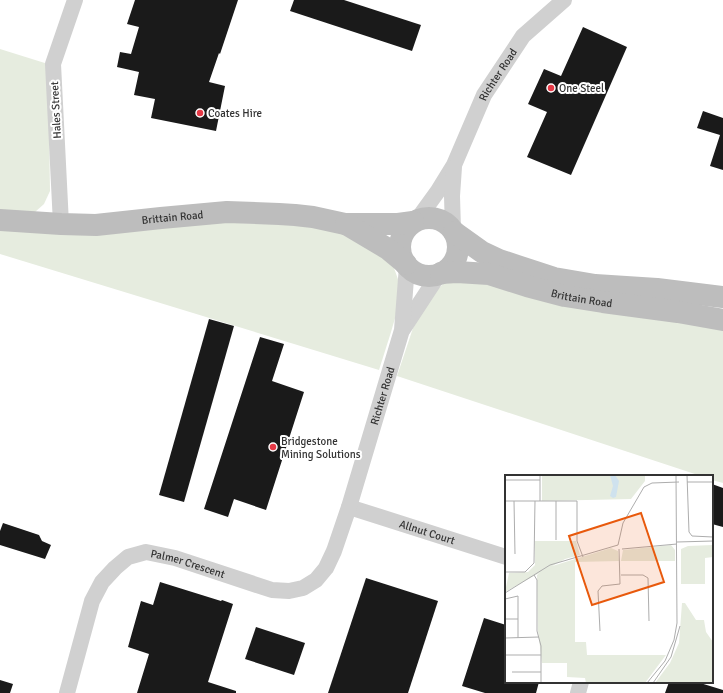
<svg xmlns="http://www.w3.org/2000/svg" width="723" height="693" font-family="Signika,sans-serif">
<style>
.green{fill:#e6ecdf}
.building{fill:#1a1a1a}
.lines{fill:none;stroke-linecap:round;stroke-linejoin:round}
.street{stroke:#d0d0d0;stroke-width:16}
.secondary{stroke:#bdbdbd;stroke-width:22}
.poi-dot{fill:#e63946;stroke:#fff;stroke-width:1.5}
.labels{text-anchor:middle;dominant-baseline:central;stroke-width:4;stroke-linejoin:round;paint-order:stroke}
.street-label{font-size:11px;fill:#333;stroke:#fff}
.poi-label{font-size:11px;fill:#333;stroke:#fff;text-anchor:start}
.inset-road{fill:none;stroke:#adadad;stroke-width:1}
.view{fill:#e8590c;fill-opacity:0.15;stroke:#e8590c;stroke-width:2}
.inset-edge{fill:none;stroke:#333;stroke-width:2}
</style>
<rect width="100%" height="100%" fill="#fff"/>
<g class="green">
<path d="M 0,49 L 48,64 L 50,191 L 44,204 L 35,212 L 0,212 Z"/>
<path d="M 203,222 L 305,225 L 347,234 L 366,243 L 394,268 L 399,282 L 398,308 L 391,332 L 379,370 L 0,254 L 0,228 Z"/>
<path d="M 466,278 L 723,326 L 723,483 L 712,480 L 712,476 L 701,476 L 397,376 L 415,322 L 428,299 L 444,283 Z"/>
</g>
<g class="building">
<path d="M 135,0 L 238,0 L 220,54 L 219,53 L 209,82 L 225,86 L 216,131 L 151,118 L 155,99 L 134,95 L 139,72 L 117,67 L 120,52 L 131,54 L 139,27 L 127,24 Z"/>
<path d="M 294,0 L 344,0 L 421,25 L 412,51 L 290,11 Z"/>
<path d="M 583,27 L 627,47 L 571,175 L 527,157 L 547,112 L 528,104 L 544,69 L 561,76 Z"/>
<path d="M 703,111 L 723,118 L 723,170 L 710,166 L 720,135 L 697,128 Z"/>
<path d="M 209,319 L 234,326 L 184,502 L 159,495 Z"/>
<path d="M 260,337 L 284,344 L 272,381 L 304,392 L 266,510 L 234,499 L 228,517 L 204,509 Z"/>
<path d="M 712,484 L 723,488 L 723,527 L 712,524 Z"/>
<path d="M 3,523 L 39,535 L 42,541 L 51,545 L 45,559 L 0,545 L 0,531 Z"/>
<path d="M 366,578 L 438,601 L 408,693 L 328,693 Z"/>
<path d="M 160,582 L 221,601 L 222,600 L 233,604 L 208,682 L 236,691 L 236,693 L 137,693 L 149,654 L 128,647 L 141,601 L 153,605 Z"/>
<path d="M 484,618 L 506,625 L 506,682 L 539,682 L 536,693 L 485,693 L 462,686 Z"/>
<path d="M 256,627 L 305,643 L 294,675 L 245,659 Z"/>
<path d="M 0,680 L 13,684 L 10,693 L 0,693 Z"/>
<path d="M 669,682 L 697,682 L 723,690 L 723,693 L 665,693 Z"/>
</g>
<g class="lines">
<g class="street">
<path id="s1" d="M 417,220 L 438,191 L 454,165 L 484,95 L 523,36 L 564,0"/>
<path d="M 61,224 L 53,64 L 75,0"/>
<path d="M 453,230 L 452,196 L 454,167"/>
<path d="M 403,329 L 439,274"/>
<path id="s2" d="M 349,507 L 506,557"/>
<path id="s3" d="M 67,693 L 92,601 L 102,582 L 115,568 L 128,557 L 146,552 L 175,558 L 272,590 L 289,591 L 303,588 L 316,580 L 326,568 L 334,551 L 349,507 L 402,330 L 407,266"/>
<path d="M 578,693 L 581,682"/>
</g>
<g class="secondary">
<circle cx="429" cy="247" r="29"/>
<path id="s4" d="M 0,220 L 61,224 L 96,225 L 161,218 L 227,212 L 279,214 L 295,215 L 313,217 L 345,224 L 398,224 L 413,222"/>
<path d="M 346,224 L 388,249 L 406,264"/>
<path d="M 454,232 L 482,252 L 499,260 L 554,278 L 595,285 L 657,289 L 723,297"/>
<path id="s5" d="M 441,273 L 457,272 L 489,274 L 527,286 L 565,296 L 603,302 L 678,312 L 723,320"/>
</g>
</g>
<g class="poi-dot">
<circle cx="551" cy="88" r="4"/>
<circle cx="200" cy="113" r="4"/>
<circle cx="273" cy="447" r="4"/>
</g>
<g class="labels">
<g class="street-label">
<text stroke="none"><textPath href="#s1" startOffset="167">Richter Road</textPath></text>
<text transform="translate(56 110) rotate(-93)">Hales Street</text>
<text stroke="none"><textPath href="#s4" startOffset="173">Brittain Road</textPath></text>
<text stroke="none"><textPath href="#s5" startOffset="144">Brittain Road</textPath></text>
<text stroke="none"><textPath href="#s3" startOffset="547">Richter Road</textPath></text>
<text stroke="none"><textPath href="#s2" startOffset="82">Allnut Court</textPath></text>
<text stroke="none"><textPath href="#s3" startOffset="215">Palmer Crescent</textPath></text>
</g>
<g class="poi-label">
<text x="559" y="88">One Steel</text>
<text x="208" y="113">Coates Hire</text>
<text x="281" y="441">Bridgestone<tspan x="281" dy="13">Mining Solutions</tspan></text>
</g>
</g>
<g transform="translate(505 475)">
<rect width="208" height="208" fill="#fff"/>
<path d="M 37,0 L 140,0 L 140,6 L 126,24 L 37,26 ZM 30,66 L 71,66 L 75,80 L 60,84 L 0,117 L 4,98 L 23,97 L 30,90 ZM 166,70 L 170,75 L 170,86 L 116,86 L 118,75 ZM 208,70 L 208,82 L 200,83 L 200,109 L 176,109 L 176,74 L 183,71 ZM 106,73 L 113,76 L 114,86 L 70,87 L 70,167 L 81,167 L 82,180 L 161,180 L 140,208 L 81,208 L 80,203 L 62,202 L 62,188 L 37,188 L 33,156 L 32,100 L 41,93 ZM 177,128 L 180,128 L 191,145 L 199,145 L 201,157 L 208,167 L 208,208 L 150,208 L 165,188 L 174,168 Z" fill="#e6ecdf"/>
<path d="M 105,0 L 110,0 L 114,6 L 111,22 L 108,23 L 105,21 L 108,11 Z" fill="#cfe2ee"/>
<path class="inset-road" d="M 182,0 L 184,57 L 187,61 L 208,62M 0,5 L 35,5M 182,7 L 208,7M 0,26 L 72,26 L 72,66 L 78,82M 9,26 L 10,79M 35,26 L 35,0M 51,65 L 51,26M 172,67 L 208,66M 113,70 L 118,48 L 139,12 L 147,8 L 174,7M 117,74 L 172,69M 0,97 L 20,97 L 29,88 L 30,26M 29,100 L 32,105 L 32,156 L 36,171 L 36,208M 116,100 L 138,100 L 143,103 L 144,146M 0,118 L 45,90 L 113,70M 0,124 L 13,121 L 13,163M 0,144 L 13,144M 95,156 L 93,116 L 97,111 L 115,109 L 114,74M 0,163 L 34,162M 0,180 L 36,180M 7,197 L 36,197M 142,208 L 160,186 L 169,165 L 172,148 L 171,0M 148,208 L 166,182 L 175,151"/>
<path class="view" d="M 136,38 L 159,107 L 87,130 L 64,61 Z"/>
<rect width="208" height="208" class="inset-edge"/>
</g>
</svg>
